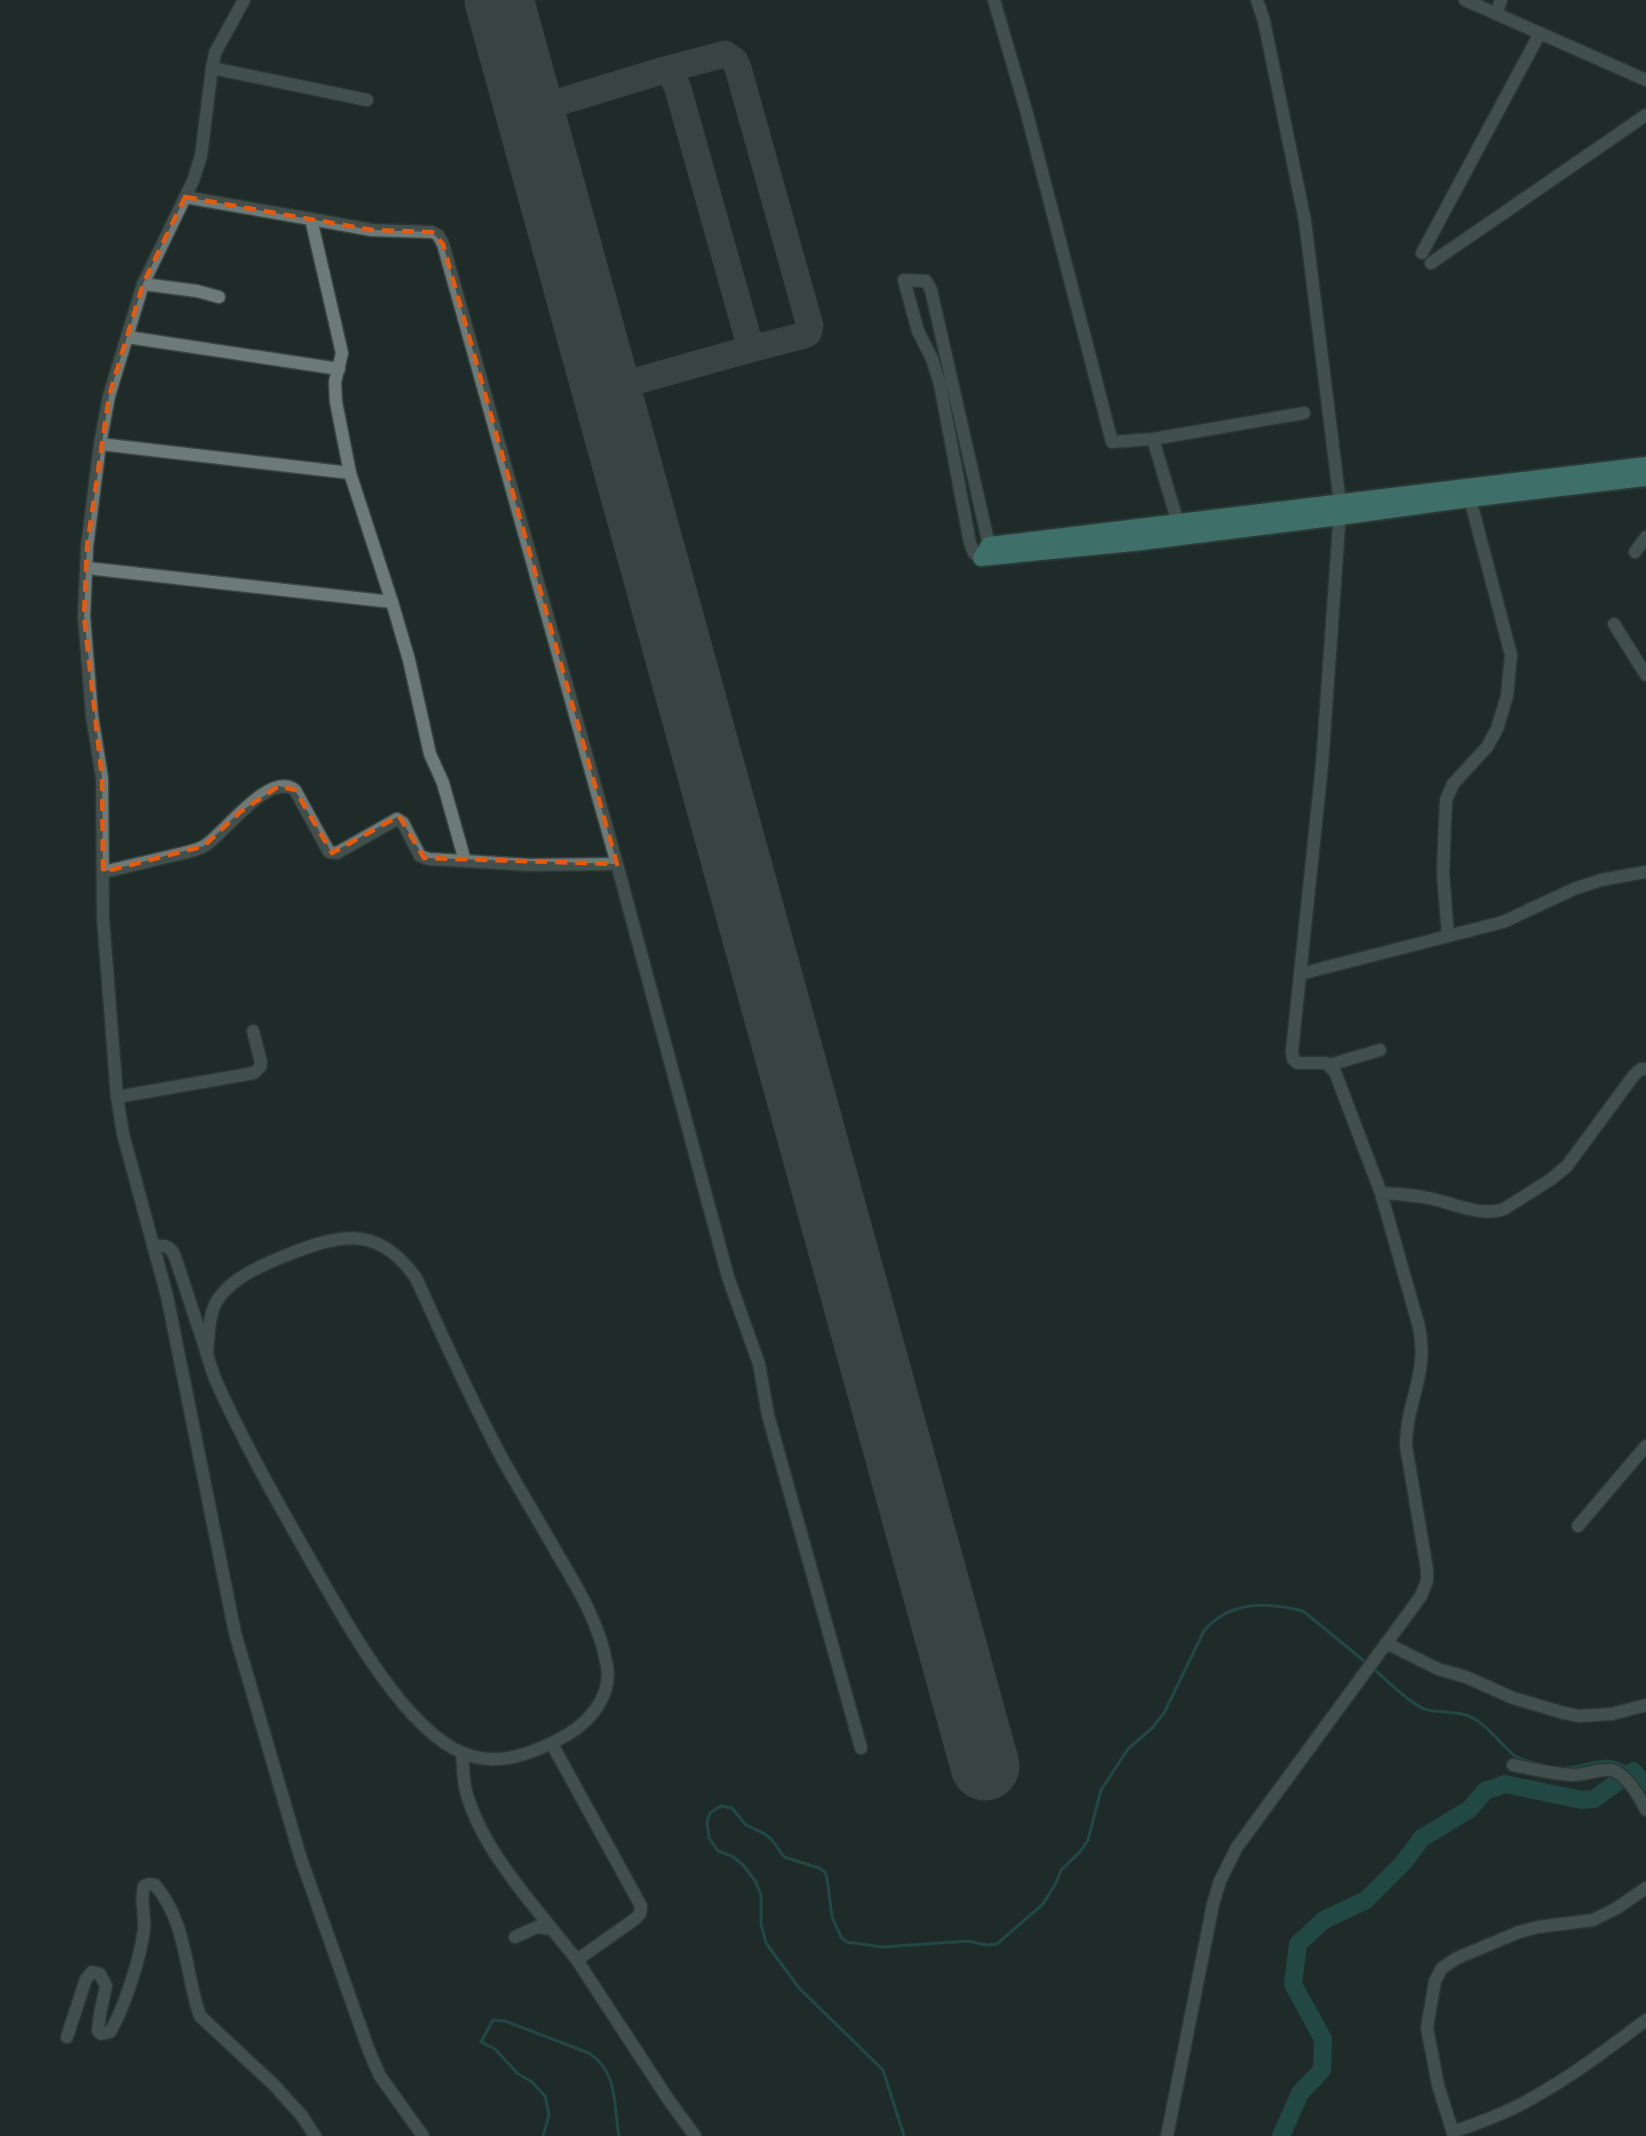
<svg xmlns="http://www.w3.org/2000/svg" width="1646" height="2136" font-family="'DM Sans',sans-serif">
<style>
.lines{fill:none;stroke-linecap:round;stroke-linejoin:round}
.stream{stroke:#266b62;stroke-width:3}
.river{stroke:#266b62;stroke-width:18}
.taxiway{stroke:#586261;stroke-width:27}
.runway{stroke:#586261;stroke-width:69}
.minor-casing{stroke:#3c4745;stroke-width:15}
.tertiary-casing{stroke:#3c4745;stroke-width:15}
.trunk-casing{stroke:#3c4745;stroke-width:20}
.minor{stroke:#6c7a78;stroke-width:12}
.tertiary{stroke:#6c7a78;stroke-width:12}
.trunk{stroke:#65c0b4;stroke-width:16}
.marked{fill:none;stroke:#e8590c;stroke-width:4.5;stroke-dasharray:12 8;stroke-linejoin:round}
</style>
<rect width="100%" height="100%" fill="#1f2b29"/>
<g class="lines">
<g class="stream">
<path d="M 1376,1671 C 1389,1682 1412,1706 1428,1710 C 1442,1713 1456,1711 1469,1716 C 1488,1724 1499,1744 1515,1756 C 1523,1761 1533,1762 1542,1765"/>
<path d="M 1560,1768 C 1592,1768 1603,1751 1633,1771"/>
<path d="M 543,2136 L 549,2115 L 545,2096 L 532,2082 L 517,2073 L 495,2049 L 481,2042 L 493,2020 L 505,2021 L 589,2053 C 619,2073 613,2104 619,2136"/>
<path d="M 904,2136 L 883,2070 L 799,1988 L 766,1943 L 761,1924 L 761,1895 L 756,1882 L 743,1865 L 732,1856 L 718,1851 L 709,1838 L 707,1822 L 710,1813 L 721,1806 L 732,1808 L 746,1825 L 765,1834 L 772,1840 L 784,1857 L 819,1868 L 825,1872 L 827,1878 L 832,1917 L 841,1937 L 847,1942 L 882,1947 L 968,1941 L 986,1945 L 997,1944 L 1043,1904 L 1056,1883 L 1061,1870 L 1080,1852 L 1088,1840 L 1101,1790 L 1128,1749 L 1152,1728 L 1164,1713 L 1204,1631 C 1230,1600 1267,1602 1303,1611 L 1363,1660"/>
</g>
<path class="river" d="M 1281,2136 L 1300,2093 L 1322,2070 L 1323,2039 L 1293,1984 L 1298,1944 L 1324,1920 L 1366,1900 L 1403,1863 L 1422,1838 L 1470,1809 L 1485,1791 L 1505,1784 L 1582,1800 L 1594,1799 L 1633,1771 L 1646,1787"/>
<g class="taxiway">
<path d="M 725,54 L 735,61 L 738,68 L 810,326 L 808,333 L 801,336 L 743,351 L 749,342 L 678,89 L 672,75 L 661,71 Z"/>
<path d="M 522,83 L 536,100 L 556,103 L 661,71"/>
<path d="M 537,137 L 543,115 L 556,103"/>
<path d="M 598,360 C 607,374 616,381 633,382 L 743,351"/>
<path d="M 615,421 C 616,401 617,395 633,382"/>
</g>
<path class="runway" d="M 499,0 L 985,1766"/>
<g class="minor-casing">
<g id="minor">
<path d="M 244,0 L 215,53 L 212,68 L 201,156 L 193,181 L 143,284 L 109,396 L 100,444 L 87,547 L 84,616 L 92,716 L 102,778 L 103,918 L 117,1097 L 123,1134 L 167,1296 L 235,1633 L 300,1856 L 369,2051 L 380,2076 L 423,2136"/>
<path d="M 994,0 L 1026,110 L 1112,442 L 1153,439 L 1304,413"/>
<path d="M 1257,0 L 1264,21 L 1305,221 L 1340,503"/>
<path d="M 1465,0 L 1646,80"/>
<path d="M 1496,14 L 1501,0"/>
<path d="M 212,68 L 367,100"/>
<path d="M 185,197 L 311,219 L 342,353 L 335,382 L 336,402 L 350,473 L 392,602"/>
<path d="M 311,219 L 372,230 L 432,232 L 438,235 L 443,244 L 617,864 L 728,1277 L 759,1364 L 768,1415 L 861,1748"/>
<path d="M 1422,253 L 1540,33"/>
<path d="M 1431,263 L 1646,115"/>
<path d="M 143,284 L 197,291 L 219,297"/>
<path d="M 127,337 L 339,369"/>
<path d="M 1153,439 L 1178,523"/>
<path d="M 100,444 L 350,473"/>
<path d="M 1635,552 L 1646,537"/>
<path d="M 981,558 L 974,553 L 970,543 L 940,384 L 932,359 L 918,331 L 904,280 L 926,281 L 931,290 L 989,545"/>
<path d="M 87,568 L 392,602 L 409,660 L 430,754 L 443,783 L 465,861 L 429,859 L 420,856 L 403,823 L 397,819 L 337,853 L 329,852 L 295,790 C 270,771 226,831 206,845 C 197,851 183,853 171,856 C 149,861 126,867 103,872"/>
<path d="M 1614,624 L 1646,675"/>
<path d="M 465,861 L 529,865 L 617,864"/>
<path d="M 1448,936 L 1443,872 L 1446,800 L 1453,784 L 1487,747 L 1497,729 L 1507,696 L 1511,655 L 1468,491"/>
<path d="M 1300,974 L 1503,922 L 1574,889 L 1601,880 L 1646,872"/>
<path d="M 1329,1065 L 1380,1050"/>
<path d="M 117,1097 L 254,1073 L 260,1067 L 261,1062 L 253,1031"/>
<path d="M 1381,1193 C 1399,1194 1416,1195 1433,1199 C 1455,1204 1481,1217 1504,1209 L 1550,1180 L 1567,1166 L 1634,1075 L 1641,1069 L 1646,1069"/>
<path d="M 153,1246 C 163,1245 169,1245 174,1254 C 184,1283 193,1312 203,1341 C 207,1354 211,1369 216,1381 C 243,1441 275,1498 307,1554 C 339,1610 402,1729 463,1753 C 498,1768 535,1753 567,1735 C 590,1721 612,1696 607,1666 C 600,1625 579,1590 558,1555 C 540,1523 521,1492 503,1460 C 471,1401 444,1339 416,1278 C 376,1222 337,1235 282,1257 C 258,1267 233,1278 218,1299 C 208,1314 209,1336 207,1353"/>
<path d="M 1578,1526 L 1646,1446"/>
<path d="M 1386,1643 L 1438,1669 L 1466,1677 L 1513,1698 L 1564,1713 L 1579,1716 L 1612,1714 L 1646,1705"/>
<path d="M 552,1744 L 641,1906 L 640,1914 L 635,1919 L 577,1960 L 668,2099 L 695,2136"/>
<path d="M 462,1753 C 463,1766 463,1782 467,1795 C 482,1845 520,1889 552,1929"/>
<path d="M 1513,1765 C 1533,1769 1553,1774 1573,1775 C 1585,1775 1597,1769 1610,1770 C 1625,1771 1640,1798 1646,1810"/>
<path d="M 515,1937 L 537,1927 L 552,1929 L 577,1960"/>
<path d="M 67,2037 L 86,1979 L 92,1972 L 100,1974 L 106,1986 L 100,2014 L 98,2031 L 101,2034 L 110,2032 C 124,2009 141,1956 144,1929 C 145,1914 140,1900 144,1886 L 149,1884 L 155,1885 C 187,1922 185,1973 200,2016 L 274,2085 L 302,2116 L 315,2136"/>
<path d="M 1453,2132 C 1481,2122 1509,2112 1534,2097 C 1574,2075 1610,2047 1646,2020"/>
<path d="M 1454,2136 L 1438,2085 L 1427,2028 L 1435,1981 L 1442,1968 L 1457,1958 L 1519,1932 L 1538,1927 L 1593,1920 L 1617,1908 L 1646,1888"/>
</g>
</g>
<g class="tertiary-casing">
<path id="tertiary" d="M 1167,2136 L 1213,1904 L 1220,1881 L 1237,1847 L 1421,1596 L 1427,1581 L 1427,1569 L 1406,1446 C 1406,1401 1429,1375 1419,1327 L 1381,1193 L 1335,1072 L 1326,1063 L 1297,1063 L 1293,1059 L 1292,1051 L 1322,765 L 1340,511"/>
</g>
<g class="trunk-casing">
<path id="trunk" d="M 1646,465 L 989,545 L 981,558 L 1134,543 L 1340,517 L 1470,499 L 1646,478"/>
</g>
<use href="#minor" class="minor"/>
<use href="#tertiary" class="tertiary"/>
<use href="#trunk" class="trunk"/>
</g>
<path d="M0 0H1646V2136H0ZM 185,197 L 372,230 L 432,232 L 443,244 L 617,864 L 424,858 L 399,816 L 332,853 L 295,790 L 279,786 L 240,812 L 204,846 L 103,872 L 102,778 L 84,616 L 87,547 L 109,396 L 143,284 Z" fill="#1f2b29" fill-opacity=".55" fill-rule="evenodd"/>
<path class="marked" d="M 185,197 L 372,230 L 432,232 L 443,244 L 617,864 L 424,858 L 399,816 L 332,853 L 295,790 L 279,786 L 240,812 L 204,846 L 103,872 L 102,778 L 84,616 L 87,547 L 109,396 L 143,284 Z"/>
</svg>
